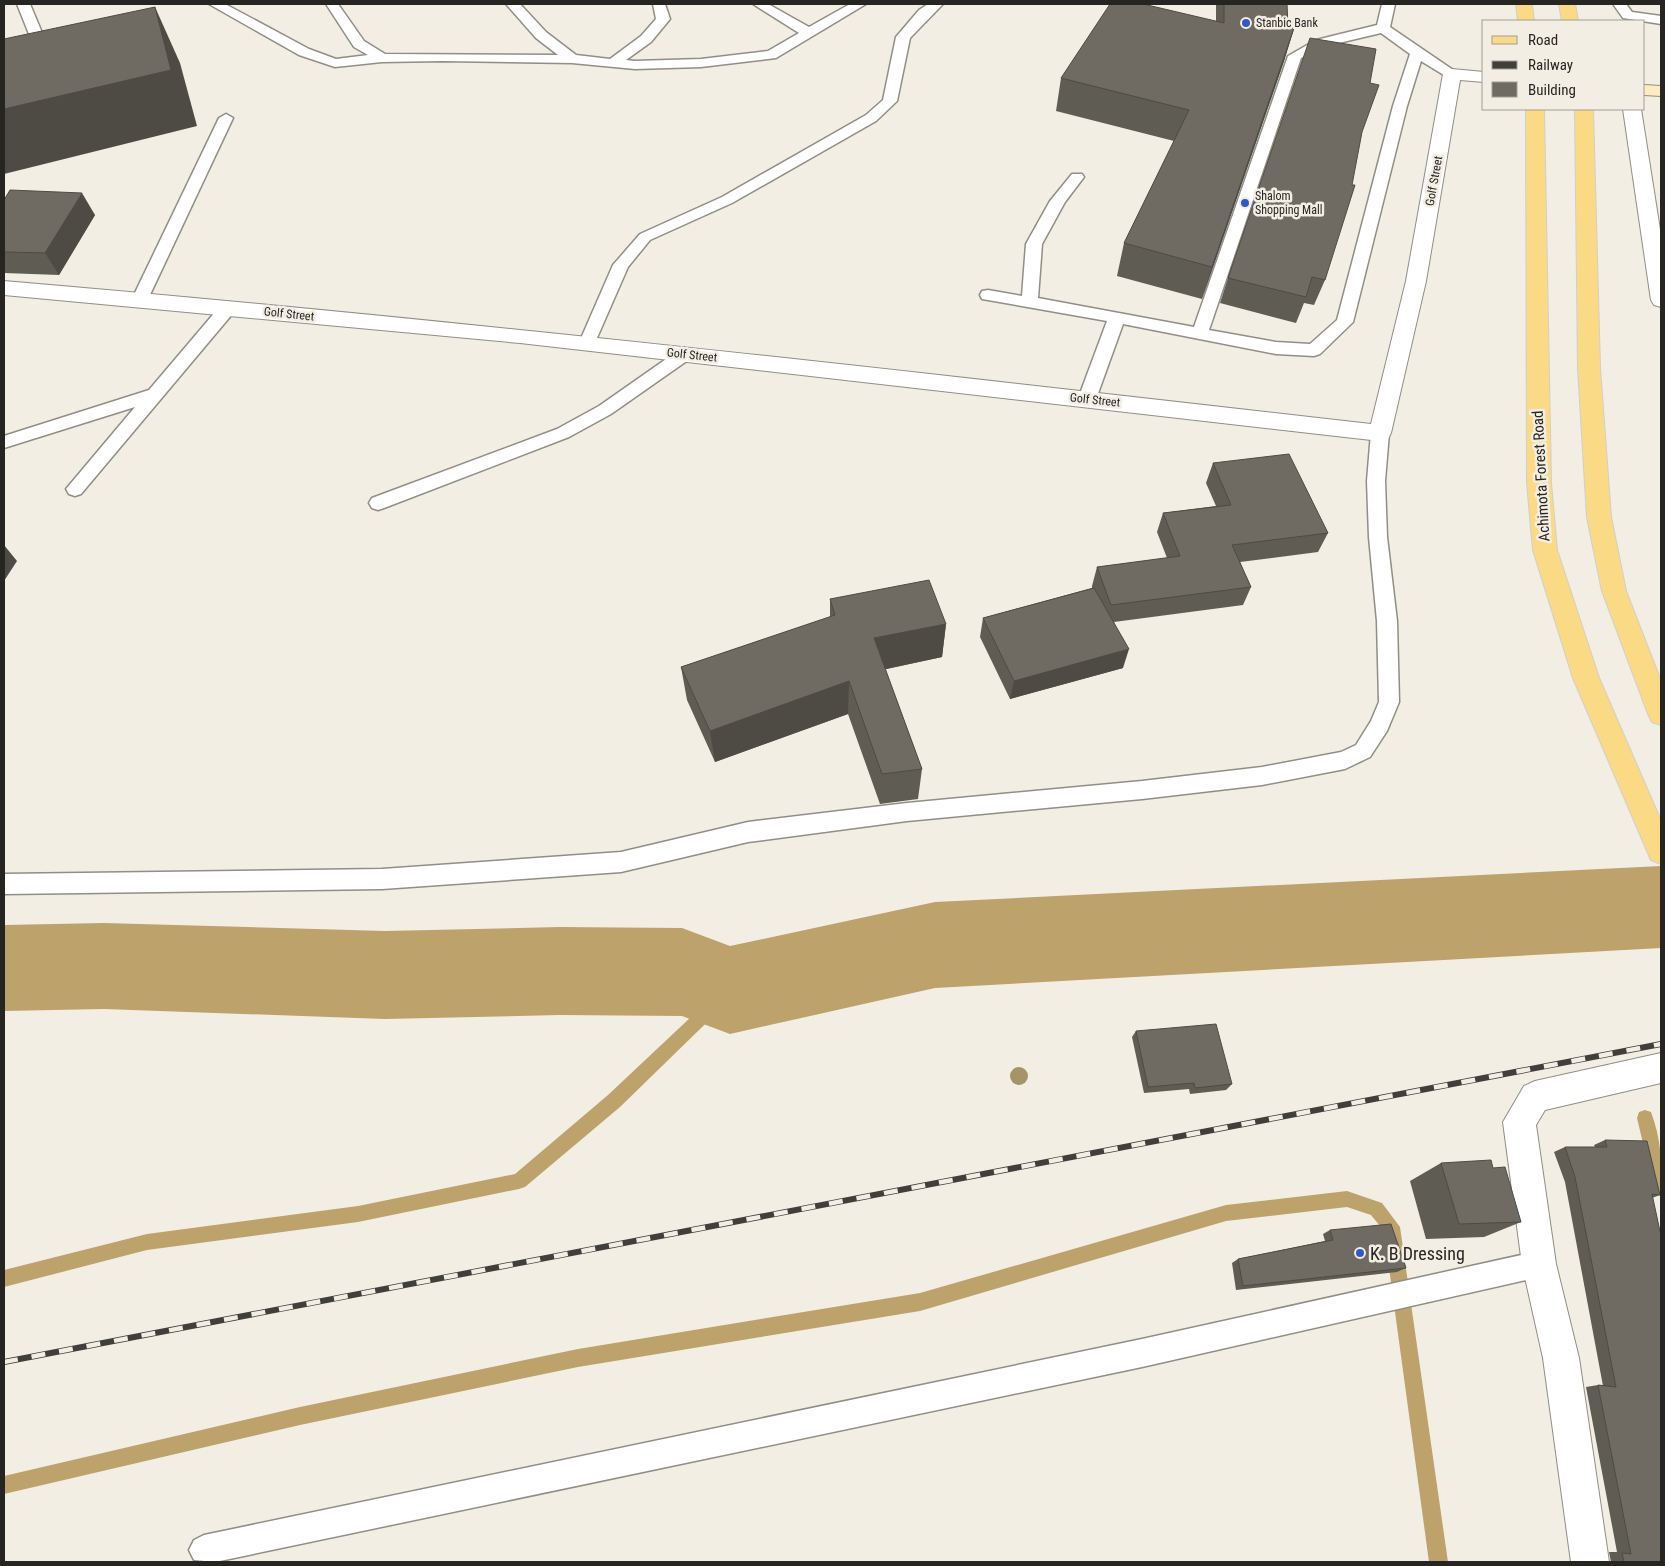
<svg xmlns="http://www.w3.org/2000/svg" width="1665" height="1566" font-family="'Roboto Condensed',sans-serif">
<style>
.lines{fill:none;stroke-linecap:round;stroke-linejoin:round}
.stream{fill:#bda36b;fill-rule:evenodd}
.river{fill:#bda36b;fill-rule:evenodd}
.lane-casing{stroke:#928d85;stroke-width:3}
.street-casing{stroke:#928d85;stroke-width:2}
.secondary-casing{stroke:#928d85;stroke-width:2}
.primary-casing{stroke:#cfcfce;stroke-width:2}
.lane{fill:#fff;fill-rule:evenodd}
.street{fill:#fff;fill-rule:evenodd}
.secondary{fill:#fdecc3;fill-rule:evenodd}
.primary{fill:#fbda86;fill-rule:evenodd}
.rail-casing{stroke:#413f3b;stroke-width:6}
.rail{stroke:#f3eee4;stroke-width:4.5;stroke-dasharray:14;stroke-linecap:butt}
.tree{fill:#a59467}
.wall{fill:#5f5c54}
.shaded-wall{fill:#4e4b45}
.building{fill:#6f6b62;stroke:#4e4b45}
.poi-dot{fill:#2f58c8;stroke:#f3eee4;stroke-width:2}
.labels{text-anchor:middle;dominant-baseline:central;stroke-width:5;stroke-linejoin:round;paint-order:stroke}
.far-poi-label{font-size:12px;fill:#272522;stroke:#f3eee4;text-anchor:start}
.far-street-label{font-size:12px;fill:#272522;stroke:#f3eee4}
.street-label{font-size:15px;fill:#272522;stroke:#f3eee4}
.near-poi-label{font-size:18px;fill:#272522;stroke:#f3eee4;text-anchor:start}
</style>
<rect width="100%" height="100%" fill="#f3eee4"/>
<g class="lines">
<g class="stream">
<path d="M 730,983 L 735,985 L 738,990 L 735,995 L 620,1107 L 525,1187 L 519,1189 L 358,1222 L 147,1250 L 4,1287 L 4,1270 L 147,1234 L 358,1206 L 515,1174 L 608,1095 L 725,985 Z"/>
<path d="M 1645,1110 L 1651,1112 C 1661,1138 1663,1167 1661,1194 L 1655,1192 L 1653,1186 L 1637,1118 L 1639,1112 Z"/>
<path d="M 1347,1191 L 1382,1203 L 1400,1227 L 1448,1562 L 1429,1562 L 1384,1231 L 1371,1215 L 1347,1207 L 1226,1221 L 920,1311 L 578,1367 L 300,1425 L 4,1494 L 4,1476 L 300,1407 L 578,1349 L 920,1293 L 1226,1205 Z"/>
</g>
<path class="river" d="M 1661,866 L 1661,948 L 935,988 L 730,1034 L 682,1016 L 560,1015 L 385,1019 L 104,1009 L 4,1011 L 4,925 L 104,923 L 385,931 L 560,927 L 682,928 L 730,946 L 935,902 Z"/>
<g class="lane-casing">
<g id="lane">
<path d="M 17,4 L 30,4 L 53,59 L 51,62 L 46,63 L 39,59 Z"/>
<path d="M 209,4 L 225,4 L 309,49 L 336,59 L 368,55 L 354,47 L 326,4 L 338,4 L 364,41 L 385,54 L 558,55 L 536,38 L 506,4 L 520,4 L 546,32 L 576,55 L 610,59 L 641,36 L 656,19 L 653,4 L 665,4 L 670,19 L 651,42 L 626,60 L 635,61 L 701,59 L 768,51 L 799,33 L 753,4 L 768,4 L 809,27 L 850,4 L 866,4 L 776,58 L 701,67 L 635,69 L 572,63 L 442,61 L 382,62 L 335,67 L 299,55 Z"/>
<path d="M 928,4 L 943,4 L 910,38 L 897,101 L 876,121 L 732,203 L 650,240 L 628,267 L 593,347 L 581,347 L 579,343 L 613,265 L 640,234 L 722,197 L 866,115 L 883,100 L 896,37 L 919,10 Z"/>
<path d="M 1382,4 L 1395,4 L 1390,27 L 1459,74 L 1452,78 L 1447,77 L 1421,61 L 1407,106 L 1353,322 L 1320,354 L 1314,356 L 1276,354 L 1123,324 L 1096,399 L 1093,403 L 1081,403 L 1078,399 L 1107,321 L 988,300 L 982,299 L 980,295 L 982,291 L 988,290 L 1022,296 L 1026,244 L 1050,201 L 1072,174 L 1082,174 L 1084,177 L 1065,202 L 1042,244 L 1038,298 L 1194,327 L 1288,56 L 1316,40 L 1377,25 ZM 1381,33 L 1410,54 L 1393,106 L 1337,320 L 1310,344 L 1276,342 L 1209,330 L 1301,58 L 1326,46 Z"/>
<path d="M 1613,4 L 1626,4 L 1632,12 L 1661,16 L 1661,24 L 1623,18 Z"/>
<path d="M 226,114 L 233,118 L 148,299 L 146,303 L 134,303 L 132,299 L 219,118 Z"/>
<path d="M 228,303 L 234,304 L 236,308 L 234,312 L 81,494 L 75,496 L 69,494 L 66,489 L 135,407 L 4,448 L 4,436 L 149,390 L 222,304 Z"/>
<path d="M 685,348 L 691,350 L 693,354 L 691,358 L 611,414 L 569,437 L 384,508 L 378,510 L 372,508 L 369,503 L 372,498 L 557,429 L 599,406 L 679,350 Z"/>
<path d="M 1380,427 L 1386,429 L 1389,433 L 1385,481 L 1387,537 L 1397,621 L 1399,702 L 1387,731 L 1370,757 L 1345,769 L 1262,785 L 1142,799 L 907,821 L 748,842 L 621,872 L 382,889 L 4,894 L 4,874 L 382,869 L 621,852 L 748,822 L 907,803 L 1142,781 L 1262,767 L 1341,752 L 1356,745 L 1371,721 L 1379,702 L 1377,621 L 1369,537 L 1367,481 L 1371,433 L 1374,429 Z"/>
<path d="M 1539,1251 L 1548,1255 L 1552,1264 L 1548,1273 L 1539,1277 L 1142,1367 L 215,1562 L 194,1560 L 189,1550 L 194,1540 L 204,1535 L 1142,1339 Z"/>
</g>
</g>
<g class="street-casing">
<g id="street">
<path d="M 1452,69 L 1484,72 L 1484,82 L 1460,80 L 1426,281 L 1391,433 L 1388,439 L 1380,441 L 520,343 L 4,295 L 4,281 C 461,320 916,372 1371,424 L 1406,281 L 1443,74 L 1446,70 Z"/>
<path d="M 1623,109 L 1641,109 L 1661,236 L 1661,307 L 1654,305 L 1651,300 Z"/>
<path d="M 1661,1053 L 1661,1083 L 1545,1110 L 1536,1125 L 1556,1264 L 1579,1358 L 1609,1562 L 1571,1562 L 1543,1358 L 1522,1264 L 1503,1122 L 1524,1086 L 1535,1081 Z"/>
</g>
</g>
<g class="secondary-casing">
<path id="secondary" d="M 1644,85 L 1661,86 L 1661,96 L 1644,95 Z"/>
</g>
<g class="primary-casing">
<g id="primary">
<path d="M 1516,4 L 1532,4 L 1534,21 L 1518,21 Z"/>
<path d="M 1559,4 L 1575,4 L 1578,21 L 1562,21 Z"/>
<path d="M 1526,109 L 1544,109 L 1551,483 L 1557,550 L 1599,678 L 1661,821 L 1661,864 L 1651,860 L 1573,678 L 1533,550 L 1527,483 Z"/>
<path d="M 1575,109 L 1593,109 L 1600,368 L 1611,517 L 1626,591 L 1661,681 L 1661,725 L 1652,722 L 1648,714 L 1602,591 L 1587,517 L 1578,368 Z"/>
</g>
</g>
<use href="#lane" class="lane"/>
<use href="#street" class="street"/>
<use href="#secondary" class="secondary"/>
<use href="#primary" class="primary"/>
<g class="rail-casing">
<path id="rail" d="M 4,1362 L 1661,1044"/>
</g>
<use href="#rail" class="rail"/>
</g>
<circle class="tree" cx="1019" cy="1076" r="9"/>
<g class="wall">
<path d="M 1216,4 L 1287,4 L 1288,27 L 1294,29 L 1284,61 L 1202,299 L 1117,276 L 1124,243 L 1174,141 L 1056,111 L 1061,78 L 1216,21 Z"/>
<path d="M 1362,132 L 1325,280 L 1314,305 L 1304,303 L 1296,323 L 1220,303 L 1228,278 Z"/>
<path d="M 4,200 L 95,215 L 59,275 L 4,273 Z"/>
<path d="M 1213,463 L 1328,533 L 1318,552 L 1240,562 L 1251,587 L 1243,605 L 1114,622 L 1123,668 L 1010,699 L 980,637 L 983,618 L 1092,588 L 1092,586 L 1097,567 L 1167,558 L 1157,532 L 1163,513 L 1216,506 L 1206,483 Z"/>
<path d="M 830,599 L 946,624 L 942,657 L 885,669 L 922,769 L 918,799 L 880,804 L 848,714 L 715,762 L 687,700 L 681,667 L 830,617 Z"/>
<path d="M 1136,1031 L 1232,1084 L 1226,1090 L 1190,1094 L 1189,1089 L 1144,1093 L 1132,1037 Z"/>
<path d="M 1605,1140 L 1660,1195 L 1652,1198 L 1661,1562 L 1611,1562 L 1609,1552 L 1617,1552 L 1586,1387 L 1598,1385 L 1603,1386 L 1565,1182 L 1554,1152 L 1565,1147 L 1595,1147 L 1594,1145 Z"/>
<path d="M 1441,1163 L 1493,1168 L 1521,1222 L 1484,1237 L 1426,1239 L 1410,1181 Z"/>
<path d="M 1330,1230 L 1406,1268 L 1397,1272 L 1236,1290 L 1232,1263 L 1238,1259 L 1325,1241 L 1323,1234 Z"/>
</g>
<g class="shaded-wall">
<path d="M 155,7 L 180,63 L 197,126 L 4,174 L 4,109 Z"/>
<path d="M 1294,28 L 1284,61 L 1202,299 L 1212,267 Z"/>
<path d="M 82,193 L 95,215 L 59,275 L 45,253 Z"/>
<path d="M 4,545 L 17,561 L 4,581 Z"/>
<path d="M 946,624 L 942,657 L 873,672 L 874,638 Z"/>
<path d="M 1129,649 L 1123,668 L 1010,699 L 1014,681 Z"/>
<path d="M 849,681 L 848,714 L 715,762 L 710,731 Z"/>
</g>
<g class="building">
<path d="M 1110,4 L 1143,4 L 1224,23 L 1224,4 L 1287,4 L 1288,27 L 1294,28 L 1212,267 L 1124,243 L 1189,110 L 1061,78 Z"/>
<path d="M 155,7 L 171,70 L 4,109 L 4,39 Z"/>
<path d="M 1310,38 L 1376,49 L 1370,83 L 1379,85 L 1362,132 L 1352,185 L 1355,185 L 1325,280 L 1312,277 L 1306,297 L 1228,278 Z"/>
<path d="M 10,190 L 82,193 L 45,253 L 4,252 L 4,200 Z"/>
<path d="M 1289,454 L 1328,533 L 1232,545 L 1251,587 L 1111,605 L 1097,567 L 1180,556 L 1163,513 L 1231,505 L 1213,463 Z"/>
<path d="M 929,580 L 946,624 L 874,638 L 922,769 L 882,774 L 849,681 L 710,731 L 681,667 L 835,615 L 830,599 Z"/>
<path d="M 1094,588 L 1129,649 L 1014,681 L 983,618 Z"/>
<path d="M 1216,1024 L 1232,1084 L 1195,1088 L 1194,1083 L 1148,1087 L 1136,1031 Z"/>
<path d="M 1605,1140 L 1647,1141 L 1660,1195 L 1652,1194 L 1661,1236 L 1661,1562 L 1624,1562 L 1622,1553 L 1631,1554 L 1598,1385 L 1616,1387 L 1575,1177 L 1565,1147 L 1607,1147 Z"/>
<path d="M 1491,1160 L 1493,1168 L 1505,1167 L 1521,1222 L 1459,1224 L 1441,1163 Z"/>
<path d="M 1391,1224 L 1406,1268 L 1243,1286 L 1238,1259 L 1333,1240 L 1330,1230 Z"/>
</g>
<g class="poi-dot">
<circle cx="1246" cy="23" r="5"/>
<circle cx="1245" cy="203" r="5"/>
<circle cx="1360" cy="1253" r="5"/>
</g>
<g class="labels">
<g class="far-poi-label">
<text x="1256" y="23">Stanbic Bank</text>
<text x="1255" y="196">Shalom<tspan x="1255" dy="14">Shopping Mall</tspan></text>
</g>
<g class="far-street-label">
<text transform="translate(1434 181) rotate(-80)">Golf Street</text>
<text transform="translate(289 314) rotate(6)">Golf Street</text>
<text transform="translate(692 355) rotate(6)">Golf Street</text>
<text transform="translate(1095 400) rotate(6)">Golf Street</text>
</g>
<g class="street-label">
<text transform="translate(1541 476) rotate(-93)">Achimota Forest Road</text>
</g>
<g class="near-poi-label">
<text x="1370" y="1253">K. B Dressing</text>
</g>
</g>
<rect width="1665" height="1566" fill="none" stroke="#272522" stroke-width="10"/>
<rect x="1482" y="20" width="162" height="90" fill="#f3eee4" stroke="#a19e96"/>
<rect x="1492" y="36" width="25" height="8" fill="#fbda86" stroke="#a19e96"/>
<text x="1528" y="45" font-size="15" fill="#272522">Road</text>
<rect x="1492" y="61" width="25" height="8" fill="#413f3b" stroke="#a19e96"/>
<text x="1528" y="70" font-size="15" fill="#272522">Railway</text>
<rect x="1492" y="82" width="25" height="15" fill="#6f6b62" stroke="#a19e96"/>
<text x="1528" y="95" font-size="15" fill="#272522">Building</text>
</svg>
